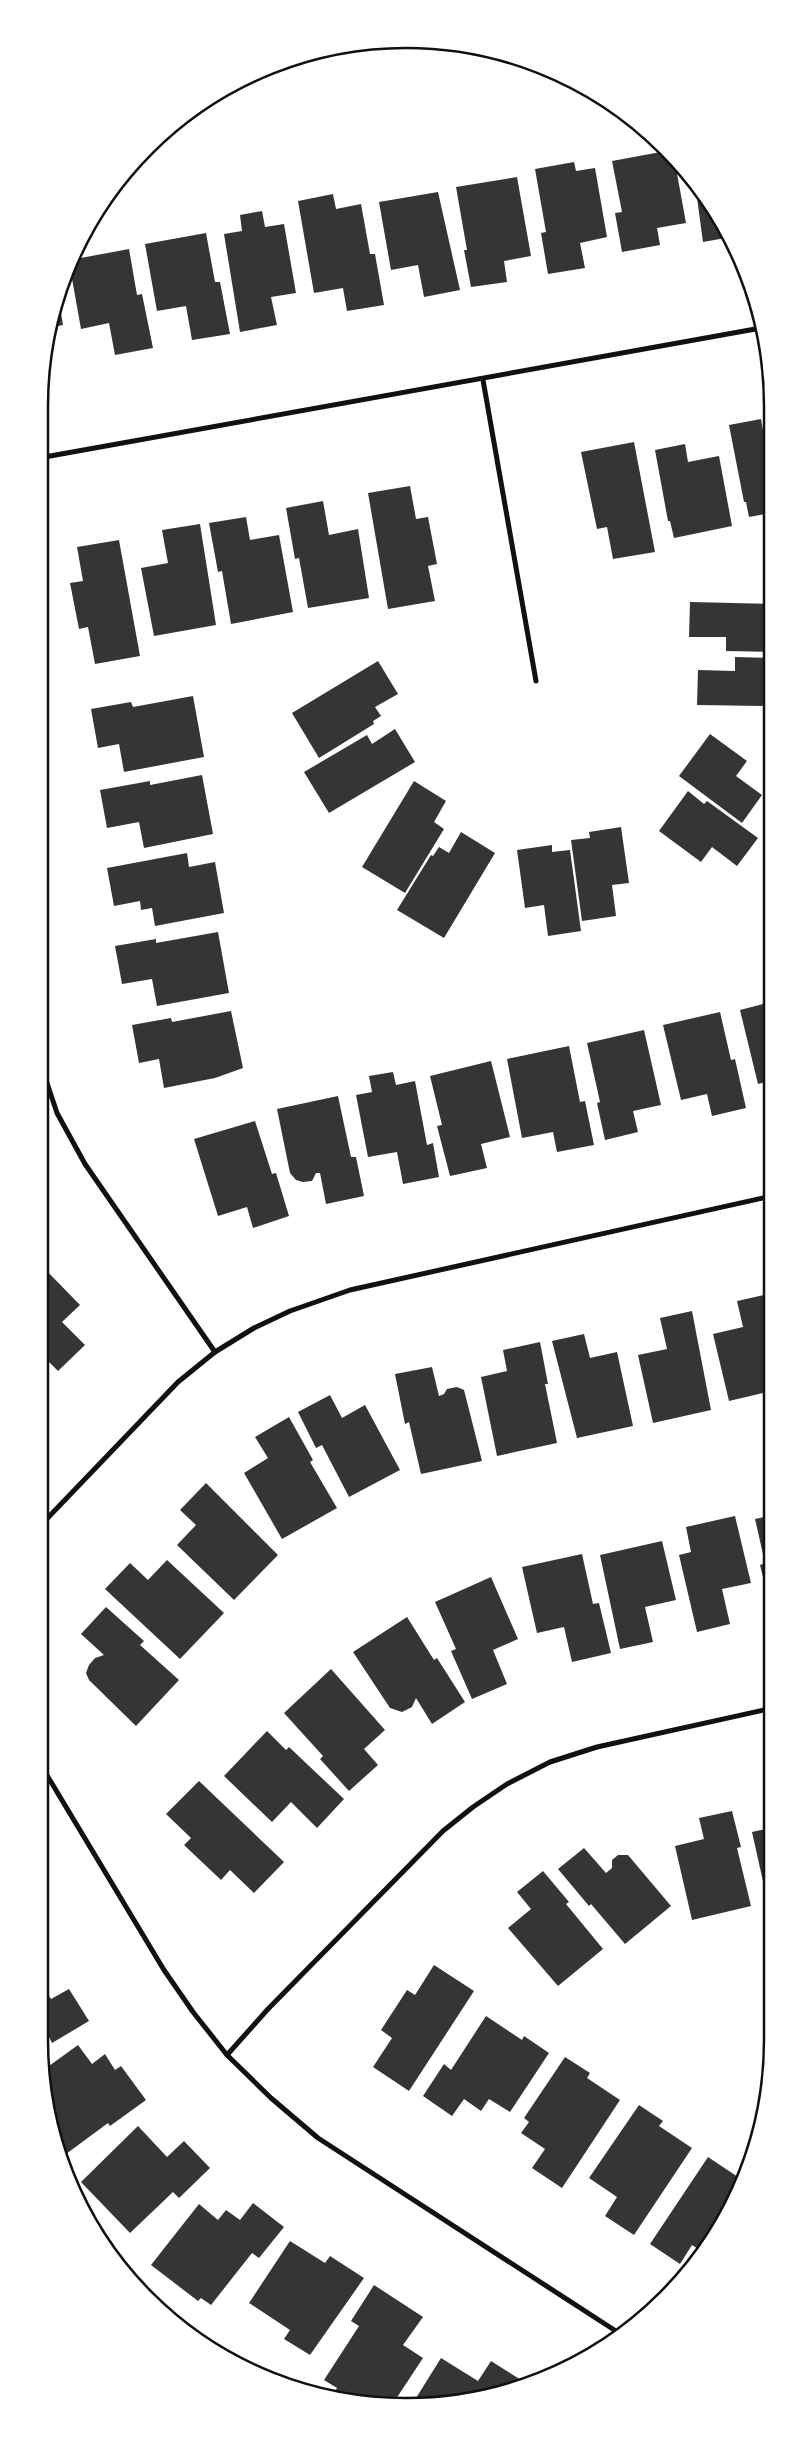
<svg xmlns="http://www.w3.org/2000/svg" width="812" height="2446" font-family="'Exo 2',sans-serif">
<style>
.building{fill:#353535}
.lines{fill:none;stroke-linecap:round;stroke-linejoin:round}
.minor{stroke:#111;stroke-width:5}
.rim{fill:none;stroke:#111;stroke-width:2.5}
</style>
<rect width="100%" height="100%" fill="#fff"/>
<g class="building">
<path d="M 666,151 L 674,157 L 686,223 L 657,228 L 660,245 L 622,252 L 615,213 L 622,212 L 612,161 Z"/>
<path d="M 574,162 L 576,171 L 595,168 L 607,237 L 580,243 L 585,268 L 548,274 L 541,233 L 546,232 L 535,169 Z"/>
<path d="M 517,177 L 531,256 L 504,261 L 507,282 L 471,287 L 464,250 L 467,250 L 456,187 Z"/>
<path d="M 695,183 L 731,237 L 703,242 Z"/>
<path d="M 438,192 L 460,290 L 424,297 L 418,265 L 391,270 L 379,202 Z"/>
<path d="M 333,194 L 336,209 L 361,204 L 370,254 L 375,254 L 384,305 L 347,311 L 343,288 L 314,293 L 298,201 Z"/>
<path d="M 262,211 L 265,227 L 284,224 L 296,293 L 271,297 L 277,325 L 240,332 L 224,234 L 242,231 L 240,215 Z"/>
<path d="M 206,233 L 215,282 L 220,282 L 230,334 L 192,340 L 186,306 L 157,311 L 145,244 Z"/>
<path d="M 129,249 L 137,295 L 142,294 L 153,348 L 115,355 L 109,323 L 81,329 L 69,262 L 70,260 Z"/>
<path d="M 58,295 L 63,325 L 48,328 L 56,300 Z"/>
<path d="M 761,419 L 766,448 L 770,447 L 770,513 L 749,517 L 746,502 L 744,502 L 729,425 Z"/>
<path d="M 634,442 L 655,552 L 613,559 L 607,527 L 597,529 L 581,452 Z"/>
<path d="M 685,444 L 688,462 L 719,456 L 732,526 L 674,538 L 670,521 L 668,521 L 655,450 Z"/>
<path d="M 410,486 L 416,519 L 428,517 L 437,564 L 428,566 L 435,601 L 388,609 L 368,493 Z"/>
<path d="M 323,501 L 329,535 L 358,529 L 369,598 L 308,608 L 299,558 L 295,559 L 286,508 Z"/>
<path d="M 246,517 L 250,540 L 279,535 L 293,612 L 231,624 L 222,571 L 218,572 L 209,523 Z"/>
<path d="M 200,524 L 216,625 L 154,636 L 141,568 L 168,563 L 162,530 Z"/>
<path d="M 119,540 L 140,656 L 95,664 L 88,627 L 79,629 L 70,583 L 83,581 L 77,547 Z"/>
<path d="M 690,602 L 771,604 L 771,652 L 726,651 L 726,637 L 689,637 Z"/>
<path d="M 735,657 L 771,658 L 771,706 L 697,705 L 698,670 L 735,671 Z"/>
<path d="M 378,661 L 398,694 L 375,707 L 381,716 L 373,721 L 374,724 L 319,758 L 292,713 Z"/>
<path d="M 193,696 L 204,757 L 124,772 L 119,744 L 98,748 L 91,709 L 131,702 L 133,707 Z"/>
<path d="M 395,729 L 415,762 L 329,813 L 304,772 L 367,735 L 372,744 Z"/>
<path d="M 710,734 L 747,761 L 736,776 L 762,795 L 742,823 L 679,776 Z"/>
<path d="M 202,775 L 213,834 L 144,848 L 139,822 L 107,828 L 100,790 L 150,781 L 150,785 Z"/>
<path d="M 414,781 L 446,801 L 434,822 L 444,829 L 405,893 L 362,867 Z"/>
<path d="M 688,791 L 704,804 L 707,801 L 758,838 L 737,866 L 712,847 L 701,862 L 659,831 Z"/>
<path d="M 621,827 L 629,883 L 612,885 L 616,916 L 582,921 L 571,840 L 590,838 L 589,832 Z"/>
<path d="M 461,832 L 495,853 L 444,938 L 397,910 L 431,855 L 433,856 L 439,847 L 449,853 Z"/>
<path d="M 552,845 L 552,852 L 570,850 L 581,931 L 548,936 L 544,905 L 525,908 L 517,850 Z"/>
<path d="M 187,853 L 189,867 L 215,862 L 224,913 L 155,926 L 152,908 L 141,910 L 140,901 L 114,906 L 107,868 Z"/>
<path d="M 218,932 L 229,993 L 157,1006 L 152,979 L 122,984 L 115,946 L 156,939 L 156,943 Z"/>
<path d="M 771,1002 L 771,1081 L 758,1084 L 740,1010 Z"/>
<path d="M 231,1011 L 243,1068 L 215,1078 L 164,1088 L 159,1059 L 139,1063 L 132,1025 L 171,1018 L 172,1022 Z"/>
<path d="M 720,1012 L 731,1060 L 735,1059 L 746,1108 L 712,1116 L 707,1094 L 681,1100 L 663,1025 Z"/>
<path d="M 644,1030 L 661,1105 L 633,1111 L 638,1132 L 605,1140 L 597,1103 L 600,1102 L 587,1043 Z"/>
<path d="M 569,1046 L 580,1102 L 585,1101 L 594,1145 L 557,1152 L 553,1132 L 522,1138 L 507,1059 Z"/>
<path d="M 491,1061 L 510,1137 L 481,1144 L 487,1168 L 450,1176 L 437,1126 L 442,1125 L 430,1076 Z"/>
<path d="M 393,1072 L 396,1085 L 415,1081 L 427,1145 L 433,1143 L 439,1177 L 403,1184 L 397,1152 L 368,1157 L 356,1095 L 372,1092 L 369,1076 Z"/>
<path d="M 338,1096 L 351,1157 L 356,1157 L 364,1196 L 326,1204 L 320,1173 L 316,1173 L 312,1181 L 303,1182 L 296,1180 L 290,1173 L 277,1109 Z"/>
<path d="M 255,1121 L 272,1174 L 276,1173 L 289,1216 L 253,1228 L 247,1207 L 218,1216 L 194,1139 Z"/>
<path d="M 39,1263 L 80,1305 L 62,1322 L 85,1345 L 58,1371 L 39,1352 Z"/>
<path d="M 768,1294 L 772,1309 L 772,1391 L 729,1401 L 713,1334 L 743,1327 L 737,1301 Z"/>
<path d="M 692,1311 L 711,1410 L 653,1423 L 638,1355 L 667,1349 L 660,1318 Z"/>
<path d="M 584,1334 L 590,1358 L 617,1352 L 633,1426 L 577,1438 L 552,1341 Z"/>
<path d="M 540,1342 L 548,1384 L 545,1384 L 557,1443 L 497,1456 L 481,1377 L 507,1371 L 503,1350 Z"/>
<path d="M 432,1367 L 439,1396 L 444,1394 L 447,1389 L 457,1387 L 464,1390 L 482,1461 L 421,1474 L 409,1422 L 405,1424 L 395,1374 Z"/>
<path d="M 330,1395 L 342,1418 L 365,1405 L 400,1470 L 349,1497 L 322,1445 L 316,1448 L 298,1412 Z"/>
<path d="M 289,1417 L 313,1460 L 310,1462 L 337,1508 L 282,1539 L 244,1473 L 268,1458 L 255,1437 Z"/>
<path d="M 206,1483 L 278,1555 L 234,1600 L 177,1545 L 196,1525 L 180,1510 Z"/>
<path d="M 772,1515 L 772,1614 L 760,1565 L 765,1563 L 755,1519 Z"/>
<path d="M 735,1516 L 751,1583 L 722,1589 L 730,1624 L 697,1632 L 679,1555 L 691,1552 L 686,1527 Z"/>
<path d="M 662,1541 L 676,1600 L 645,1607 L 653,1642 L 620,1649 L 600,1555 Z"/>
<path d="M 582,1554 L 593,1604 L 599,1603 L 611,1653 L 572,1662 L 564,1627 L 537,1633 L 522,1567 Z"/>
<path d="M 167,1560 L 224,1613 L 180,1659 L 105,1589 L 130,1563 L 148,1580 Z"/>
<path d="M 491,1577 L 518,1639 L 493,1650 L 507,1684 L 472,1699 L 451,1651 L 456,1649 L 435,1602 Z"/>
<path d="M 106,1607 L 144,1641 L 140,1645 L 179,1680 L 136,1726 L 89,1680 L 86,1673 L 89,1665 L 95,1658 L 104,1655 L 81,1634 Z"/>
<path d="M 407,1617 L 434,1660 L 437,1658 L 465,1702 L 432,1724 L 416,1698 L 412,1707 L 402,1712 L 390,1708 L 353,1652 Z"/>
<path d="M 331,1669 L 385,1730 L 364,1749 L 378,1765 L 349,1791 L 320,1759 L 323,1756 L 284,1713 Z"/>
<path d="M 267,1731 L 286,1750 L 289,1747 L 344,1799 L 317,1828 L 291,1802 L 272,1822 L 224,1776 Z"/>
<path d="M 199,1781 L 284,1862 L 254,1893 L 230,1870 L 221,1880 L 184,1845 L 191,1838 L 166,1814 Z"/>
<path d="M 732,1811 L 741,1847 L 737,1848 L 751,1906 L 692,1920 L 675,1846 L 704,1839 L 699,1818 Z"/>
<path d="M 773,1827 L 773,1903 L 768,1904 L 752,1832 Z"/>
<path d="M 584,1848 L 606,1873 L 612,1868 L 612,1860 L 618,1855 L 628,1855 L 671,1906 L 625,1944 L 591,1904 L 589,1906 L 558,1869 Z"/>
<path d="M 543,1871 L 569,1902 L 566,1904 L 603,1949 L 558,1986 L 508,1928 L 531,1909 L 517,1892 Z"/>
<path d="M 434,1965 L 474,1991 L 409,2091 L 373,2067 L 392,2038 L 381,2030 L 407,1990 L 415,1995 Z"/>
<path d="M 39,1981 L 51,1999 L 69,1989 L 89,2021 L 52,2043 L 48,2035 L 39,2040 Z"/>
<path d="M 486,2016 L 522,2040 L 524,2036 L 549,2053 L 510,2112 L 489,2099 L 481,2111 L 464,2099 L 452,2116 L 423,2096 L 444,2064 L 451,2070 Z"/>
<path d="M 78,2045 L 92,2064 L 105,2054 L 115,2070 L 121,2066 L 146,2100 L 110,2126 L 108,2123 L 66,2154 L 53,2136 L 50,2126 L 57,2121 L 45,2104 L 42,2071 Z"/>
<path d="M 565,2057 L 590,2073 L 587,2078 L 620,2100 L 562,2188 L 532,2168 L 545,2149 L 521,2133 L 529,2122 L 524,2118 Z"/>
<path d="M 639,2105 L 663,2121 L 659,2126 L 692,2148 L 634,2235 L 605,2216 L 617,2197 L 589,2178 Z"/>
<path d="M 138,2126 L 167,2157 L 184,2141 L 210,2168 L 179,2198 L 173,2192 L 130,2233 L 81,2182 Z"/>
<path d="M 708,2157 L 741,2179 L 745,2174 L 747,2175 L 711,2244 L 704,2253 L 692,2245 L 680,2264 L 650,2244 Z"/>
<path d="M 253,2203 L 284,2227 L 259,2258 L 252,2253 L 211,2305 L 201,2298 L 198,2301 L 151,2265 L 199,2204 L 218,2220 L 226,2210 L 240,2220 Z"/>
<path d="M 290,2241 L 325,2263 L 330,2256 L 364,2278 L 310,2355 L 284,2339 L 290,2330 L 249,2303 Z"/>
<path d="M 374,2285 L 423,2317 L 403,2345 L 423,2358 L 392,2405 L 358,2404 L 332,2396 L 337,2388 L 324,2380 L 359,2326 L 351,2321 Z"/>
<path d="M 441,2358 L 478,2381 L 491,2361 L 521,2380 L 516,2388 L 501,2395 L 430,2406 L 411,2406 Z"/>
</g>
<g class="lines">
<g class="minor">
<path d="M 483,380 L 536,681"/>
<path d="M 39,458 L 761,328"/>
<path d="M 39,1059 L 57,1113 L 85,1164 L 215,1352"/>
<path d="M 39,1527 L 178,1382 L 215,1352 L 254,1328 L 290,1311 L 350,1290 L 772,1196"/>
<path d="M 39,1762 L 164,1970 L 193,2012 L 227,2055 L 271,2098 L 318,2138 L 622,2335"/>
<path d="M 227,2055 L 268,2009 L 443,1831 L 473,1807 L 507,1784 L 550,1762 L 597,1747 L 773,1708"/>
</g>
</g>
<path d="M0 0H812V2446H0ZM406 48H406A358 358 0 0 1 764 406V2040A358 358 0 0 1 406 2398H406A358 358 0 0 1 48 2040V406A358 358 0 0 1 406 48Z" fill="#fff" fill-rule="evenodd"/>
<path class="rim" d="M406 48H406A358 358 0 0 1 764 406V2040A358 358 0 0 1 406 2398H406A358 358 0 0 1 48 2040V406A358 358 0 0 1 406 48Z"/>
</svg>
